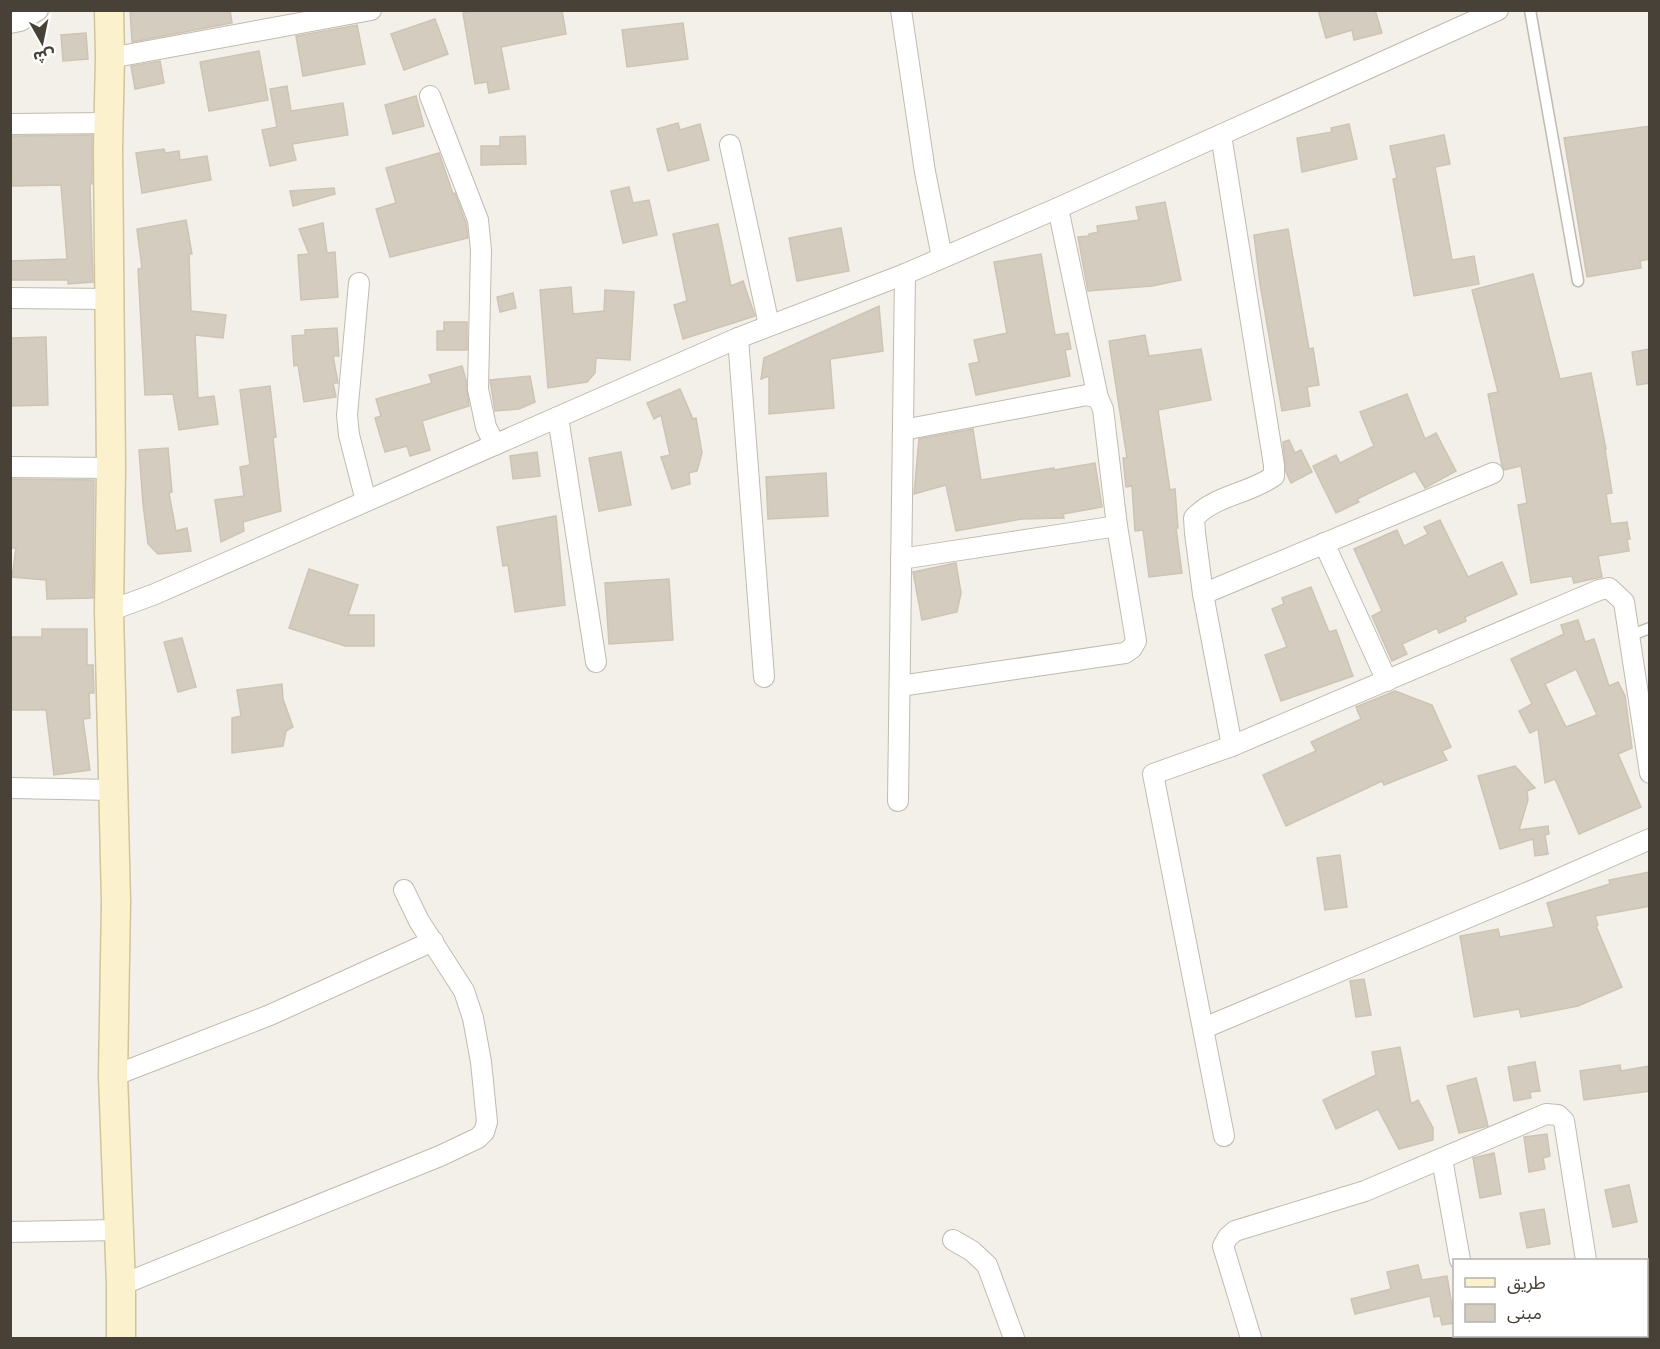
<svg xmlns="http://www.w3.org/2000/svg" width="1660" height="1349" font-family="'Asap Condensed','Noto Sans Arabic',sans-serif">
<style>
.building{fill:#d4ccbf;stroke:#cec4b3;stroke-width:1.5;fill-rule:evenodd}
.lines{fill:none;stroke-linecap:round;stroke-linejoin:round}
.lane-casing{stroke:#c1bbaf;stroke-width:13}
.street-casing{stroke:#c1bbaf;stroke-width:22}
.secondary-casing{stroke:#d0c49c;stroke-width:31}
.lane{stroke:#fff;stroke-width:10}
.street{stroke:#fff;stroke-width:20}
.secondary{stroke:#fbf1cc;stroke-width:28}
</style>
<rect width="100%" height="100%" fill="#f3f0e9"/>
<g class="building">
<path d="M 130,10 L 230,10 L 232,23 L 132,42 Z"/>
<path d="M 480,10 L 562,10 L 566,34 L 501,47 L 509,89 L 489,93 L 487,82 L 475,84 L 463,13 Z"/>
<path d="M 1318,10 L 1375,10 L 1382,33 L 1354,40 L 1352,30 L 1326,38 Z"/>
<path d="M 435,19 L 448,54 L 404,70 L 391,34 Z"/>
<path d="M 683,23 L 688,59 L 627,67 L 622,30 Z"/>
<path d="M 357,25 L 365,64 L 303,76 L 296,36 Z"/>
<path d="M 86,33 L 88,59 L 63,61 L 61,35 Z"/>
<path d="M 259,51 L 268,100 L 209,111 L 200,62 Z"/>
<path d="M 160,61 L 164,83 L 135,89 L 131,66 Z"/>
<path d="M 287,86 L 291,111 L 343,103 L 348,135 L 292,144 L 296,160 L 270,166 L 262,130 L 277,127 L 270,89 Z"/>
<path d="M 416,96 L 424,126 L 393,134 L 385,105 Z"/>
<path d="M 678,123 L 680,130 L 700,124 L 709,160 L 668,171 L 657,129 Z"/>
<path d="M 1349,124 L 1357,159 L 1302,172 L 1297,138 L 1332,132 L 1331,128 Z"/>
<path d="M 1650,126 L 1650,259 L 1640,261 L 1641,268 L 1587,277 L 1564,138 Z"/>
<path d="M 92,135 L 92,184 L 90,184 L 93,282 L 68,284 L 68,280 L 10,280 L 10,261 L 67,259 L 61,185 L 12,186 L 11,136 Z"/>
<path d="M 1444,135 L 1450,164 L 1435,167 L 1452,260 L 1474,256 L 1479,284 L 1414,296 L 1393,179 L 1397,178 L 1390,146 Z"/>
<path d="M 525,136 L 526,164 L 481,165 L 481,146 L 500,146 L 500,137 Z"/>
<path d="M 164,149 L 165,153 L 179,151 L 180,160 L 207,156 L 211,180 L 142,193 L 136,153 Z"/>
<path d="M 439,153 L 453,194 L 455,193 L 466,223 L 468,238 L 390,257 L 376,209 L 396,203 L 386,168 Z"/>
<path d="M 629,187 L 633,203 L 649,200 L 657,235 L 623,243 L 611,191 Z"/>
<path d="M 334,188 L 335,194 L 293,206 L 290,191 Z"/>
<path d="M 1165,202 L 1181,280 L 1152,286 L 1088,291 L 1078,237 L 1089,236 L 1089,234 L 1098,232 L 1097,226 L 1139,220 L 1136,207 Z"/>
<path d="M 186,220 L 192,254 L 189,254 L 191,311 L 226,315 L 223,338 L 195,335 L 198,398 L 214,396 L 218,424 L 179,430 L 173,394 L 145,395 L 138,269 L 142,268 L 137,229 Z"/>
<path d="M 323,223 L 327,253 L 335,252 L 338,297 L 301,300 L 298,255 L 309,254 L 299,229 Z"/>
<path d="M 718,224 L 731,286 L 743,281 L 755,316 L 683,339 L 674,305 L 687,301 L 673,234 Z"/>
<path d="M 841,228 L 849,271 L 797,281 L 789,238 Z"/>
<path d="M 1288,229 L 1309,349 L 1313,348 L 1319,385 L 1307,387 L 1310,406 L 1282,411 L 1260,284 L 1254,235 Z"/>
<path d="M 1041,254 L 1055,335 L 1068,333 L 1071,349 L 1065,350 L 1070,376 L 976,395 L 969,364 L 979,362 L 974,340 L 1007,333 L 994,262 Z"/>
<path d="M 1533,274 L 1560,379 L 1591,373 L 1606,449 L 1605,449 L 1612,493 L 1606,494 L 1611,524 L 1627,522 L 1630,539 L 1627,539 L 1629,551 L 1598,556 L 1602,577 L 1574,583 L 1572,576 L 1531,583 L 1518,505 L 1527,503 L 1521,466 L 1504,470 L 1502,466 L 1488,394 L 1498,392 L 1472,290 Z"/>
<path d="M 571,287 L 573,314 L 604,311 L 605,290 L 634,292 L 630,360 L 596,358 L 595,373 L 587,382 L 548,388 L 540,290 Z"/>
<path d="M 513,293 L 516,308 L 500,312 L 497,297 Z"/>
<path d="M 879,306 L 883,351 L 830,359 L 834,408 L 769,414 L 769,376 L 761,379 L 764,358 Z"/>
<path d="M 444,322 L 467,322 L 467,350 L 437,350 L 437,331 L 444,331 Z"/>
<path d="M 337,328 L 339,356 L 333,356 L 338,383 L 333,383 L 336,397 L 304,402 L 298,365 L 294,366 L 292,336 L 305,335 L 305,330 Z"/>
<path d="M 1145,335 L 1149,356 L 1201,349 L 1211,400 L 1158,410 L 1170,490 L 1175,489 L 1178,528 L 1176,528 L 1182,573 L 1149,577 L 1143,530 L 1135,531 L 1132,486 L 1126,487 L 1123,458 L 1127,458 L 1109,341 Z"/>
<path d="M 46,337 L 48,405 L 10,406 L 10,338 Z"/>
<path d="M 1650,349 L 1650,383 L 1637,385 L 1632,352 Z"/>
<path d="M 462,366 L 466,380 L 469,406 L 422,421 L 430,450 L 410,456 L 407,446 L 385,452 L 375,418 L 381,416 L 376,399 L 432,383 L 429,375 Z"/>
<path d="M 530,376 L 535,402 L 519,409 L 495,411 L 490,380 Z"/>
<path d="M 270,386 L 276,437 L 273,438 L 281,511 L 243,522 L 244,531 L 221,542 L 215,500 L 244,496 L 240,467 L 250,465 L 240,390 Z"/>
<path d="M 680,389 L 693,419 L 696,418 L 702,453 L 697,471 L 689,473 L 690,484 L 672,489 L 661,457 L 670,455 L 661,415 L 654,419 L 647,403 Z"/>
<path d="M 1407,394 L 1425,439 L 1436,433 L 1456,471 L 1425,488 L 1415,471 L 1357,499 L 1359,502 L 1336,513 L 1313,466 L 1336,455 L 1340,463 L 1374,446 L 1360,412 Z"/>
<path d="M 973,429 L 981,480 L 1054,468 L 1054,470 L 1095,463 L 1102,507 L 1063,514 L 1064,518 L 1022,519 L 956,531 L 946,485 L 914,494 L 919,439 Z"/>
<path d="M 1289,440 L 1295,453 L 1301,450 L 1312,472 L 1291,483 L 1286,472 L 1283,442 Z"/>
<path d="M 168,448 L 172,492 L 169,493 L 176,531 L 187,528 L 191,551 L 158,554 L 148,544 L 143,504 L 139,450 Z"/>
<path d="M 537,452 L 540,476 L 513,479 L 510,456 Z"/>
<path d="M 621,452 L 631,505 L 599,511 L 589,458 Z"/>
<path d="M 826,473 L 828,516 L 768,519 L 766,477 Z"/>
<path d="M 10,479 L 94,480 L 93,598 L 47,599 L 46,580 L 12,577 L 16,548 L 10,548 Z"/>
<path d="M 556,516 L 565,605 L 515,612 L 508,565 L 503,566 L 497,527 Z"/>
<path d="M 1440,520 L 1468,577 L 1502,562 L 1517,594 L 1465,617 L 1466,621 L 1439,633 L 1437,628 L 1402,644 L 1407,654 L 1392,661 L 1372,616 L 1382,611 L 1354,549 L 1397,530 L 1404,546 L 1428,534 L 1424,527 Z"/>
<path d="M 956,563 L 961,593 L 957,612 L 922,620 L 913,572 Z"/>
<path d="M 309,569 L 358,585 L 348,615 L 374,615 L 374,646 L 345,646 L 289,628 Z"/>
<path d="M 669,579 L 673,640 L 609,644 L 605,583 Z"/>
<path d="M 1311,587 L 1329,632 L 1336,630 L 1353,676 L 1281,701 L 1265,655 L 1287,647 L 1272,609 L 1284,604 L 1282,598 Z"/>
<path d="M 1578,620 L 1585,642 L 1594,639 L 1609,686 L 1618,682 L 1625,696 L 1632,748 L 1618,754 L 1641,807 L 1579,834 L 1555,779 L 1545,783 L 1538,729 L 1530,733 L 1519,711 L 1532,704 L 1511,659 L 1564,634 L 1561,625 ZM 1576,669 L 1597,715 L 1566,727 L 1545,684 Z"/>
<path d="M 42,629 L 87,629 L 87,665 L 93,665 L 94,693 L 89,693 L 90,718 L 83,719 L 90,770 L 54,775 L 46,710 L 10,710 L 10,637 L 42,637 Z"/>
<path d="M 182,638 L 196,687 L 178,692 L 164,642 Z"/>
<path d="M 282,684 L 283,699 L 293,727 L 286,731 L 283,746 L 232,753 L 232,718 L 241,716 L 237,690 Z"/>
<path d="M 1395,691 L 1432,705 L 1451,747 L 1442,751 L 1447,760 L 1384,785 L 1382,781 L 1286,826 L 1263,775 L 1316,751 L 1311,742 L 1361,719 L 1356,707 Z"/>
<path d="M 1515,766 L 1535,788 L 1527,791 L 1528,800 L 1519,830 L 1548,826 L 1549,834 L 1545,835 L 1548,854 L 1535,856 L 1533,839 L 1500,849 L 1478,776 Z"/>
<path d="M 1340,855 L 1347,907 L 1325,910 L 1317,858 Z"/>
<path d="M 1650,872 L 1650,906 L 1595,916 L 1598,925 L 1596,926 L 1622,987 L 1578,1006 L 1521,1017 L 1519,1009 L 1474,1017 L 1460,936 L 1498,929 L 1500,937 L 1554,927 L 1547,903 L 1610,884 L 1609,880 Z"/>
<path d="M 1364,979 L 1371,1015 L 1356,1017 L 1350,981 Z"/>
<path d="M 1400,1047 L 1411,1104 L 1418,1100 L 1433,1128 L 1433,1140 L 1399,1149 L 1378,1109 L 1336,1129 L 1323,1100 L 1376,1075 L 1372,1052 Z"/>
<path d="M 1535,1062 L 1540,1091 L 1530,1092 L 1531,1098 L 1514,1101 L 1508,1067 Z"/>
<path d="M 1620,1065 L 1621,1071 L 1650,1066 L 1650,1091 L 1584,1100 L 1580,1071 Z"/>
<path d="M 1476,1078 L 1488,1126 L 1459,1133 L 1447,1086 Z"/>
<path d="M 1547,1134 L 1550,1156 L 1543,1158 L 1545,1169 L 1529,1172 L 1524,1137 Z"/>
<path d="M 1494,1153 L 1501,1194 L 1480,1198 L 1473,1158 Z"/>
<path d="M 1629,1185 L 1637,1222 L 1613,1227 L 1605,1190 Z"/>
<path d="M 1544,1209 L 1550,1244 L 1527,1248 L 1520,1213 Z"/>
<path d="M 1418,1265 L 1422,1280 L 1447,1276 L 1455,1323 L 1442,1325 L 1440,1316 L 1434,1317 L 1430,1296 L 1355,1314 L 1351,1299 L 1391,1289 L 1387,1272 Z"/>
</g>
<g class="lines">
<g class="lane-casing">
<g id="lane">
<path d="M 1530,10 L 1578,281"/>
<path d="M 1629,636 L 1650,628"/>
</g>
</g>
<g class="street-casing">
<g id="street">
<path d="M 901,10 L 925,172 L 942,257"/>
<path d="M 10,23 L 20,21 L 38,10"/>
<path d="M 110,58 L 371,10"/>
<path d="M 430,96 L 478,220 L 481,250 L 478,389 L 486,427 L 495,445"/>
<path d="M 10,124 L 109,123"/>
<path d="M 1221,135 L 1274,465 L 1274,476 C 1249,494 1215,495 1194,518 L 1195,533 L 1203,594 L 1232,746"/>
<path d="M 730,145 L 769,325"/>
<path d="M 1058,208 L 1098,398"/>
<path d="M 359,283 L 347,415 L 349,435 L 366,501"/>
<path d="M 10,298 L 109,299"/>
<path d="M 738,338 L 764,677"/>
<path d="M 558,417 L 596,662"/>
<path d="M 10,467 L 111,468"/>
<path d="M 1324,543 L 1387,681"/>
<path d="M 901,559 L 1117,526"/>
<path d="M 1203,594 L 1493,473"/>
<path d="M 109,611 L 155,594 L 738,338 L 905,274 L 1058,208 L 1498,10"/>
<path d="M 900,686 L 1125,653 L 1132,648 L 1136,641 L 1117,526 L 1103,409 L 1098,398 L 1087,395 L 903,430"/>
<path d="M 10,788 L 113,790"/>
<path d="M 898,801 L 905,274"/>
<path d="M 1204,1028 L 1536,889 L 1650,839"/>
<path d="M 113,1076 L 270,1015 L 433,941"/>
<path d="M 1224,1136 L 1153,774 L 1232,746 L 1599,590 L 1609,588 L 1624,602 L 1650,773"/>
<path d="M 1442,1159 L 1460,1260"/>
<path d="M 10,1232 L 119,1230"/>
<path d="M 953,1240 L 972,1251 L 987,1265 L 1014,1338"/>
<path d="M 121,1285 L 440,1156 L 478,1138 L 484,1132 L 487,1122 L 481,1062 L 473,1018 L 464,991 L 419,921 L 404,890"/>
<path d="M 1472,1336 L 1473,1338"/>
<path d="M 1597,1336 L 1598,1338"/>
<path d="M 1251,1338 L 1223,1246 L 1228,1237 L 1235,1231 L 1365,1191 L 1546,1114 L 1558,1115 L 1564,1121 L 1586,1260"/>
</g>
</g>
<g class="secondary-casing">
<path id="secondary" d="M 109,10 L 110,58 L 108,148 L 111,468 L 109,611 L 116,902 L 113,1076 L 121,1285 L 121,1338"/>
</g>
<use href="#lane" class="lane"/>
<use href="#street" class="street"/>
<use href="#secondary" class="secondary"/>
</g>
<rect width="1660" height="1349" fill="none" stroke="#474138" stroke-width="24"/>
<rect x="1453" y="1259" width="195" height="78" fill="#ffffff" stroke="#b5b3af" stroke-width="1.5"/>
<rect x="1465" y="1278" width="30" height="9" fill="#fbf1cc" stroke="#b5b3af" stroke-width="1.5"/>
<text x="1507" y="1289" font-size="18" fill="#474138">طريق</text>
<rect x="1465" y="1304" width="30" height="18" fill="#d4ccbf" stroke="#b5b3af" stroke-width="1.5"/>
<text x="1507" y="1319" font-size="18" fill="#474138">مبنى</text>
<g transform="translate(42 42) rotate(171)" stroke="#ffffff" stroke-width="4.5" paint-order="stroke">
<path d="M0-4.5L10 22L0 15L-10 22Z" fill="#474138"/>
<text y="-9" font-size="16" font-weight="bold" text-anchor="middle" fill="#474138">ش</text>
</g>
</svg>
